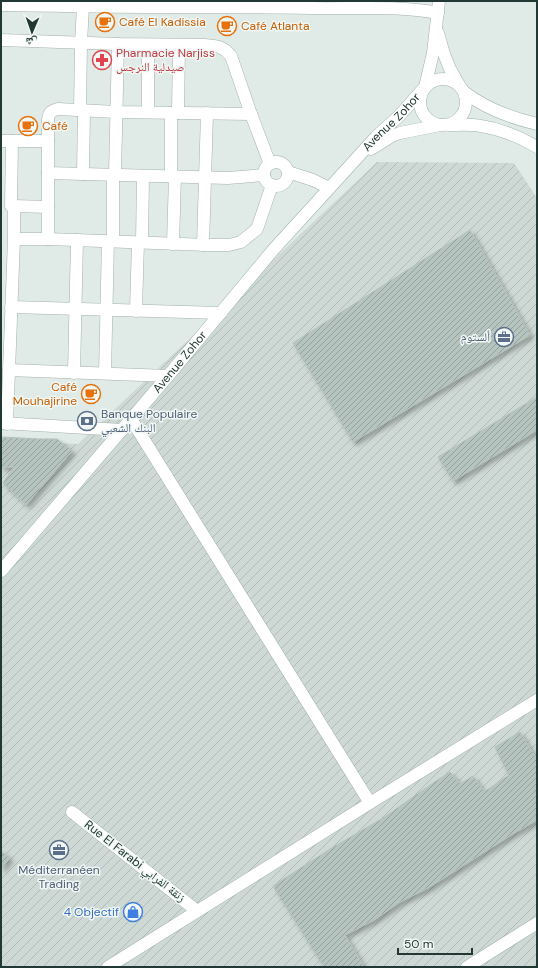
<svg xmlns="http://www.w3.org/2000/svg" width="538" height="968" font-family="'DM Sans','Noto Naskh Arabic',sans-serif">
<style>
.industrial{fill:url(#industrial-furrows)}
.building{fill:url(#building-hatch);stroke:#b3c2bd;filter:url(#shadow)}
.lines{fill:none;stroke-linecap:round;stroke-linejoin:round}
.street-casing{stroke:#a3b1ad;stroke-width:13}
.secondary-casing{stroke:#a0b4ae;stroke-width:13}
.street{stroke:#fff;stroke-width:12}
.secondary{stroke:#fff;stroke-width:12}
.labels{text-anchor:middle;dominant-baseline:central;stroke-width:3;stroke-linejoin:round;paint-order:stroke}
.food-label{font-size:12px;fill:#c56008;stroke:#f0f7f4;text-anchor:start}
.health-label{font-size:12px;fill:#be3a42;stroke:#f0f7f4;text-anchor:start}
.street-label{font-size:12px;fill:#223834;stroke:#f0f7f4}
.service-label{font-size:12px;fill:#4e5e75;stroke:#f0f7f4;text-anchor:end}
.shop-label{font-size:12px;fill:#366cbe;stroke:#f0f7f4;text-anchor:end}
</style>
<defs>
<pattern id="industrial-furrows" width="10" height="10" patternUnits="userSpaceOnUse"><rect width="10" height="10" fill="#ced9d5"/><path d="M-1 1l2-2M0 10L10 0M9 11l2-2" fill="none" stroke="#b1bbb7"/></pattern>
<pattern id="building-hatch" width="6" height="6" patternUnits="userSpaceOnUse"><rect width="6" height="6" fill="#b6c4bf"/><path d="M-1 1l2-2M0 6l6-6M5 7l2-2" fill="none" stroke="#94a09c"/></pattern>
<filter id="shadow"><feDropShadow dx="3.5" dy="3.5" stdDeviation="2" flood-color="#0004"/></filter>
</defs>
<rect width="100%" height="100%" fill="#e0eae6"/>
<path class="industrial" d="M 377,162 L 514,163 L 537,198 L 537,967 L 1,967 L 1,441 L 78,444 Z"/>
<g class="building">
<path d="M 470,230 L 530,335 L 353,442 L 293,343 Z"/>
<path d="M 537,397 L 537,430 L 453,481 L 438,457 Z"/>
<path d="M 1,437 L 39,439 L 57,439 L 72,451 L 26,505 L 3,483 L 14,467 L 1,467 Z"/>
<path d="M 520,732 L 537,760 L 537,820 L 511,835 L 455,871 L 428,888 L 400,902 L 374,920 L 345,935 L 364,967 L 324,967 L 273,886 L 330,849 L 383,818 L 436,781 L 450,772 L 460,784 L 473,776 L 484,792 L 509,775 L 495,747 Z"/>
<path d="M 1,851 L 10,858 L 1,869 Z"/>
</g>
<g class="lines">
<g class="street-casing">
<g id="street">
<path d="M 1,5 C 55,6 108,7 162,7 C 212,7 261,7 311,8 C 353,9 396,5 438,13"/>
<path d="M 438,33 L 444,54 L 450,69 L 459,85"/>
<path d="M 1,40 L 118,44 L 205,45 C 217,46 223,46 231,56 L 251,114 L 270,164"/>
<path d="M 425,87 L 433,53 L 439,1"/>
<path d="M 80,110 L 81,43 L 83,6"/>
<path d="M 148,112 L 148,45"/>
<path d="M 178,113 L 179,45"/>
<path d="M 1,141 L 48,141"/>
<circle cx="276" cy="174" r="12"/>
<path d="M 288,172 L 313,180 L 329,188"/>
<path d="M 48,173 L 228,178 L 264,175"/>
<path d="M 83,174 L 84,110"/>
<path d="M 115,175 L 118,44"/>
<path d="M 171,176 L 171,113"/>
<path d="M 11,206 L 12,141"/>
<path d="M 48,207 L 48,120 C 49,112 51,111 58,109 L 116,112 L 251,114"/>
<path d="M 48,239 L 208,245 L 229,245 L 241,242 L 257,229 L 272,185"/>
<path d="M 113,241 L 113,175"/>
<path d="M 142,242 L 143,176"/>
<path d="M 173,244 L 175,176"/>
<path d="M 203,245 L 207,113"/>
<path d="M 11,307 L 221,313"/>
<path d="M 136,311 L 138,242"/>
<path d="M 9,370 L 168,376"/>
<path d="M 74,373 L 77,240"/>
<path d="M 105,373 L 108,241"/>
<path d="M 131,419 L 370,803"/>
<path d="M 1,423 L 122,430"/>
<path d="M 7,424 L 14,239 L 14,206 L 48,207 L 48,239 L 14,239"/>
<path d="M 72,812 L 197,911"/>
<path d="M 108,967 L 370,803 L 537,700"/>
<path d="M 467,967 L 537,923"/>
</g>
</g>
<g class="secondary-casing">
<g id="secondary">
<circle cx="443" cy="102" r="23"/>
<path d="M 464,92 C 485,108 511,118 537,124"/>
<path d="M 449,125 C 459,125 470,124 481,126 C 500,129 520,137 537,147"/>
<path d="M 371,149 L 392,136 L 400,133 L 440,125"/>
<path id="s1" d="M 1,571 L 168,376 L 273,250 L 376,137 L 400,115 L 423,89"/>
</g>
</g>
<use href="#street" class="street"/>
<use href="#secondary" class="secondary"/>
</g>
<defs>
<g id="cafe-ring" transform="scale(1)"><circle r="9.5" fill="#f0f7f4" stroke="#e8710a" stroke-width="1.5"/><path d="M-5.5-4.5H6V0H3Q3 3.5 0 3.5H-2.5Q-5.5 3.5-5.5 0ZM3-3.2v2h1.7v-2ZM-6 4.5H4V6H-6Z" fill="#e8710a"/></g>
<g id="pharmacy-ring" transform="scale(1)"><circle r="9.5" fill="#f0f7f4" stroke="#e0444e" stroke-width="1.5"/><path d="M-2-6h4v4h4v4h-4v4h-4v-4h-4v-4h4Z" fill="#e0444e"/></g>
<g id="office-ring" transform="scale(1)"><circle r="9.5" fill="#f0f7f4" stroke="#5c6f8a" stroke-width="1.5"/><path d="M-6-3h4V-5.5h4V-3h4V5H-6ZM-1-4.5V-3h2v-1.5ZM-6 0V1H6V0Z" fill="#5c6f8a"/></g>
<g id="bank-ring" transform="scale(1)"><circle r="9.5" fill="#f0f7f4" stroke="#5c6f8a" stroke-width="1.5"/><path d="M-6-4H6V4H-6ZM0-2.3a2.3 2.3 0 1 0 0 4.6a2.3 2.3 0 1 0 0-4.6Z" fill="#5c6f8a"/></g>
<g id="shop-ring" transform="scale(1)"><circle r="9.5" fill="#f0f7f4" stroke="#3f7fe0" stroke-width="1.5"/><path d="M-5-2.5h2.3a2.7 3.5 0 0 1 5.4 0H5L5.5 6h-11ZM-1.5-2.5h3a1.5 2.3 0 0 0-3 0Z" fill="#3f7fe0"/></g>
</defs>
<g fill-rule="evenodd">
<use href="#cafe-ring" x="105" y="22"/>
<use href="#cafe-ring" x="227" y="26"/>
<use href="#pharmacy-ring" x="102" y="60"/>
<use href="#cafe-ring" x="28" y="126"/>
<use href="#office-ring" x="504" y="337"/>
<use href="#cafe-ring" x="91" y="394"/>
<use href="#bank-ring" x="87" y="421"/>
<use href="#office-ring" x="59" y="850"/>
<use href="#shop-ring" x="133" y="912"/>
</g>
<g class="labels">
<g class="food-label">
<text x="119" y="22">Café El Kadissia</text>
<text x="241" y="26">Café Atlanta</text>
<text x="42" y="126">Café</text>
<text x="77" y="387" text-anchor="end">Café<tspan x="77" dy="14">Mouhajirine</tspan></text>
</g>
<g class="health-label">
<text x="116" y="53">Pharmacie Narjiss<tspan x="116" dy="14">صيدلية النرجس</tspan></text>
</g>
<g class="street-label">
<text stroke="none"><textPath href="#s1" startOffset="595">Avenue Zohor</textPath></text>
<text stroke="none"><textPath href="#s1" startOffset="275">Avenue Zohor</textPath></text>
<text transform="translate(135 861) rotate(38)">Rue El Farabi زنقة الفرابي</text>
</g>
<g class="service-label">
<text x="490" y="337">ألستوم</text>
<text x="101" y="414" text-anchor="start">Banque Populaire<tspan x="101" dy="14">البنك الشعبي</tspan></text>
<text x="59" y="870" text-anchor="middle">Méditerranéen<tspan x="59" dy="14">Trading</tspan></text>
</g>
<g class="shop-label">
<text x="119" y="912">4 Objectif</text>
</g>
</g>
<rect width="538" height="968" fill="none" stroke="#223834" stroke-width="4"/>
<g transform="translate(32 32) rotate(182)" stroke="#f0f7f4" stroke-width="3" paint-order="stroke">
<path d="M0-3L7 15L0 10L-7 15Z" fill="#223834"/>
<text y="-6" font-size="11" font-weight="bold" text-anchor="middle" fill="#223834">ش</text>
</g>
<path d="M398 948v6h74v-6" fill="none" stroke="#223834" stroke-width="2"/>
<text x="404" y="948" font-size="12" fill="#223834" stroke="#f0f7f4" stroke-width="3" paint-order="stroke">50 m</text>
</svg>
